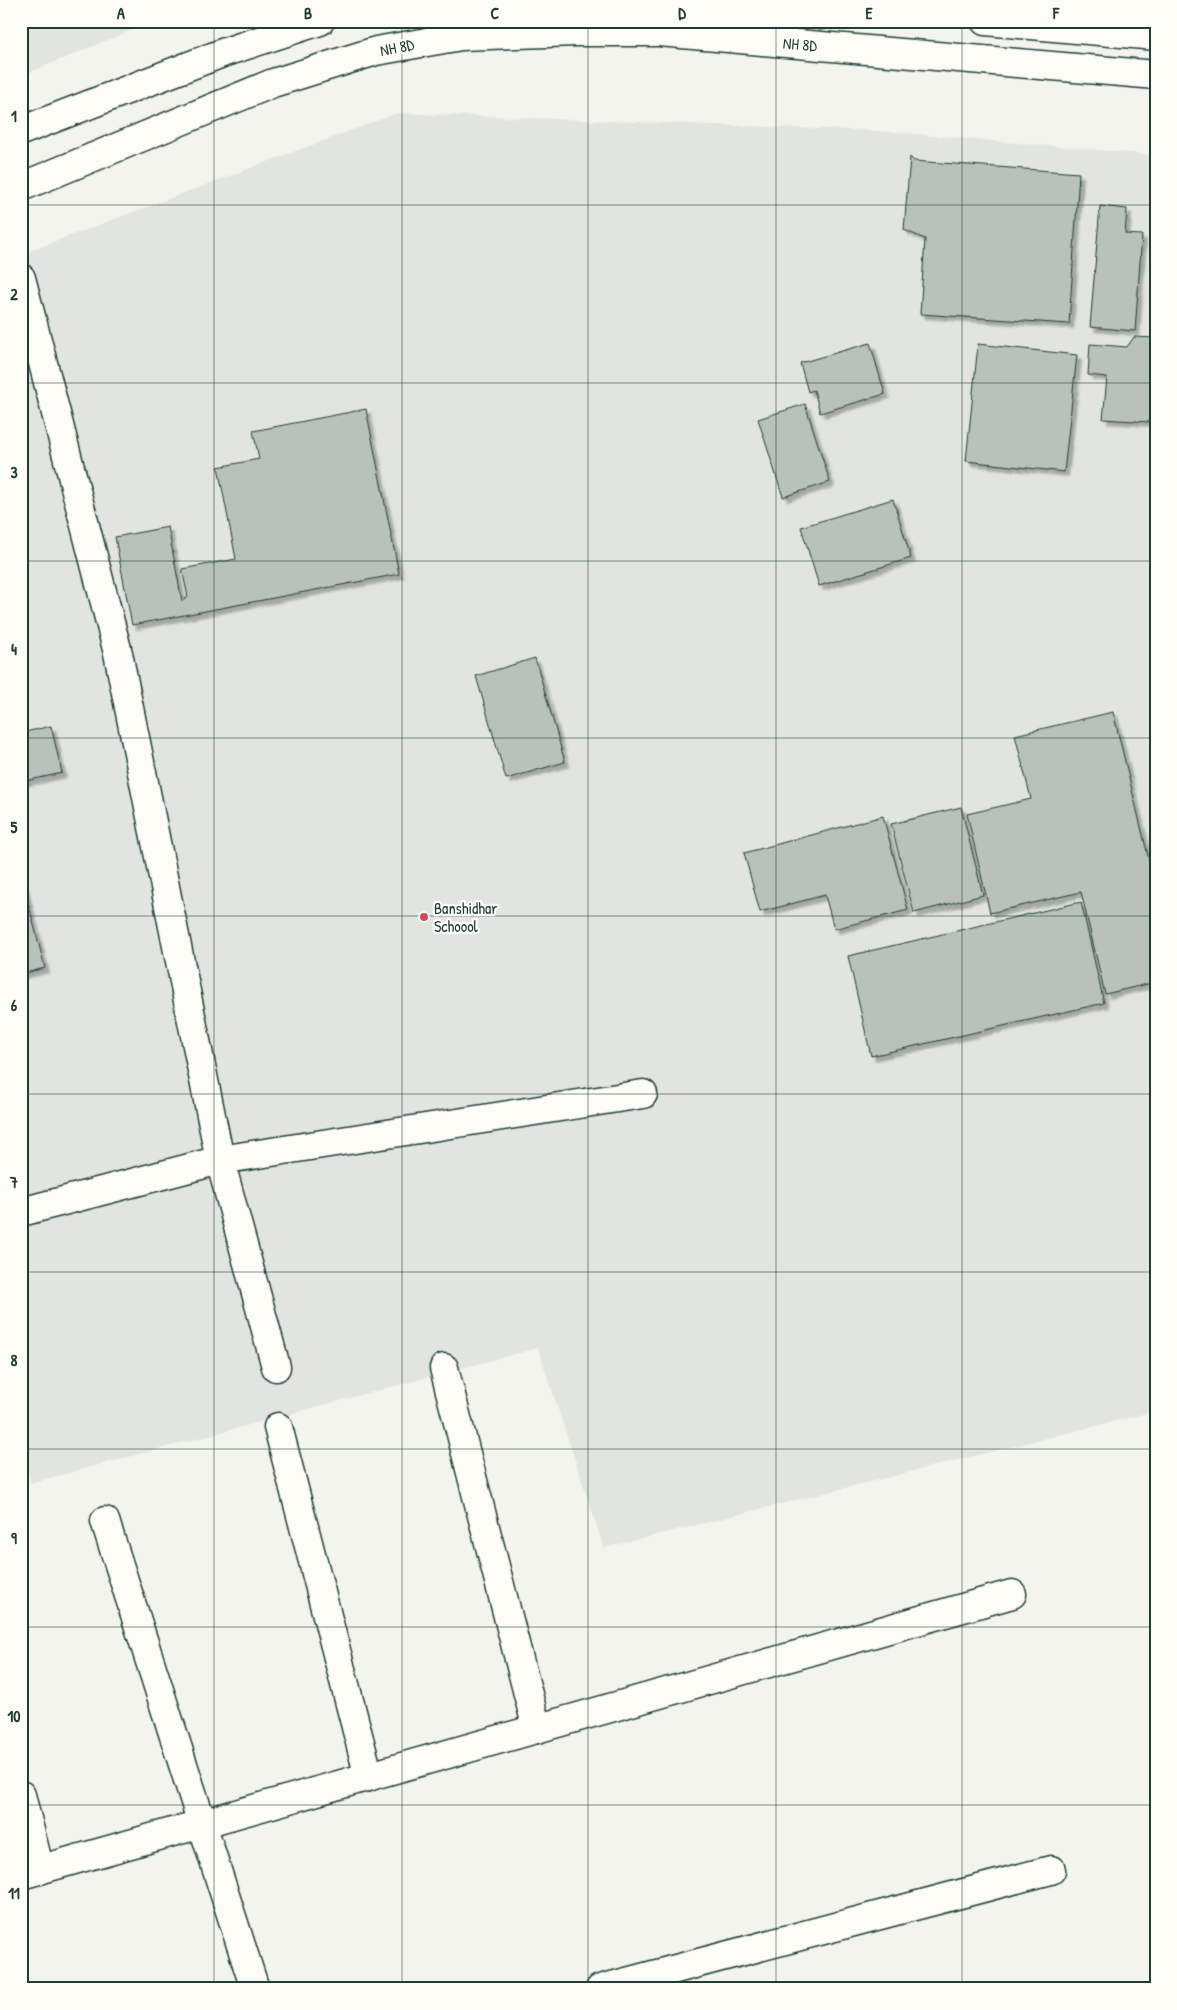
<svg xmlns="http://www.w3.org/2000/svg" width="1177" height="2010" font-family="'Patrick Hand',sans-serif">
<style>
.built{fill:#e2e5df}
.building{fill:#b9c1bb;stroke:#1f3d34;filter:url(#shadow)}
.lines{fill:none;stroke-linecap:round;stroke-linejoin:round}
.minor-casing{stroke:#1f3d34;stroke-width:31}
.primary-casing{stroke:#1f3d34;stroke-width:31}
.minor{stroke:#fdfcf7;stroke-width:28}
.primary{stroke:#fdfcf7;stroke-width:28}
.grid{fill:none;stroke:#1f3d34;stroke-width:1;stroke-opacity:0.55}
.poi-dot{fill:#d1495b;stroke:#fdfcf7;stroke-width:2}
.labels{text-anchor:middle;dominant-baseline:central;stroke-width:4.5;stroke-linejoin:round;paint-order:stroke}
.street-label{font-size:16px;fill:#1f3d34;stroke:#fdfcf7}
.poi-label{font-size:16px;fill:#1f3d34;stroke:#fdfcf7;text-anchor:start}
.neatline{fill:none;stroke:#1f3d34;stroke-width:2}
.grid-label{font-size:16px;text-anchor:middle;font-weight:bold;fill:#1f3d34}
</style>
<defs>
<filter id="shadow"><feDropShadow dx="4.5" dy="4.5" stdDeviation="1" flood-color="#0004"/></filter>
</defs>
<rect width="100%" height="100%" fill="#f4f4ef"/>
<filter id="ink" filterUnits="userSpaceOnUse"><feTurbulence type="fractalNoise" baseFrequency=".02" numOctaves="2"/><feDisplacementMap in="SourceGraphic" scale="10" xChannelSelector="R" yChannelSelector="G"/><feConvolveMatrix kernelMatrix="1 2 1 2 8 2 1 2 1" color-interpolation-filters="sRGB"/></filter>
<g filter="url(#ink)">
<g class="built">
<path d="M 21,21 L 154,21 L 21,76 Z"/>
<path d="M 397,113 L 879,131 L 1156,155 L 1156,1411 L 604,1548 L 538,1348 L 31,1483 L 21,1448 L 21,254 Z"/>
</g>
<g class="building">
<path d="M 910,157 L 914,161 L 1079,173 L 1069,324 L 920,314 L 925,239 L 904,230 Z"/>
<path d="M 1100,206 L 1127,209 L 1125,234 L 1142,235 L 1135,331 L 1090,327 Z"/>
<path d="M 1134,337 L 1156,338 L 1150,422 L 1103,419 L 1107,377 L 1088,375 L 1090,344 L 1127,347 Z"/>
<path d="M 870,343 L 885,394 L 820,413 L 814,390 L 808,392 L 800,363 Z"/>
<path d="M 978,344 L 1077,355 L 1064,472 L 966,461 Z"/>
<path d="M 805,404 L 830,482 L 783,497 L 758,419 Z"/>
<path d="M 366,409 L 399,574 L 132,625 L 115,537 L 168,527 L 182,601 L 188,597 L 182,569 L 236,559 L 218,467 L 259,459 L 253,431 Z"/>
<path d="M 893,499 L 911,558 L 819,586 L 801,527 Z"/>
<path d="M 535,658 L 565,762 L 506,779 L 476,676 Z"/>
<path d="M 1113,712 L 1156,889 L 1156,982 L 1105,994 L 1081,892 L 990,913 L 967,814 L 1031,799 L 1015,735 Z"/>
<path d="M 51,726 L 62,773 L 21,782 L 21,733 Z"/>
<path d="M 961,807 L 983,895 L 914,913 L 891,824 Z"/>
<path d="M 883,816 L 908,910 L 834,929 L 825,895 L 760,912 L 744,853 Z"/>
<path d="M 21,875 L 45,968 L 21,974 Z"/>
<path d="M 1081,902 L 1104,1003 L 871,1056 L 848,956 Z"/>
</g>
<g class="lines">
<g class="minor-casing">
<g id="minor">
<path d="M 21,278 L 118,653 L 220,1160 L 276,1367"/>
<path d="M 21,1212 L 220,1160 L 643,1094"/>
<path d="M 444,1368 L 537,1729"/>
<path d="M 278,1427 L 369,1777"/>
<path d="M 105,1521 L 255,1989"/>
<path d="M 21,1795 L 40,1870"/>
<path d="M 21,1875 L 1012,1594"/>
<path d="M 600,1989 L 1051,1870"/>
</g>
</g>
<g class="primary-casing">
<g id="primary">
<path d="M 985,21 L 1156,36"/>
<path d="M 21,131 L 225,52 L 320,21"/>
<path d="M 21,187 L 273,83 L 376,51 L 461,36 L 577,32 L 659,32 L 1156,75"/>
</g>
</g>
<use href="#minor" class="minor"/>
<use href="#primary" class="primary"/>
</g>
</g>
<path class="grid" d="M 214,21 L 214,1989M 402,21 L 402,1989M 588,21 L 588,1989M 776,21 L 776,1989M 962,21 L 962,1989M 21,205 L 1156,205M 21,383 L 1156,383M 21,561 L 1156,561M 21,738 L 1156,738M 21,916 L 1156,916M 21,1094 L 1156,1094M 21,1272 L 1156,1272M 21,1449 L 1156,1449M 21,1627 L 1156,1627M 21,1805 L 1156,1805"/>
<circle class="poi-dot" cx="424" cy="917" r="5"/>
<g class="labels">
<g class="street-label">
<text transform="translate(800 44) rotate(5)">NH 8D</text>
<text transform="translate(397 47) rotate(-11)">NH 8D</text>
</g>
<g class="poi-label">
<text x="434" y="908">Banshidhar<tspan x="434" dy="18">Schoool</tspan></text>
</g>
</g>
<rect width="1177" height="2010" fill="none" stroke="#fdfcf7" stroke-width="55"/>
<rect x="28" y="28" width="1122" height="1954" class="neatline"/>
<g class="grid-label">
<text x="121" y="19">A</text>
<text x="308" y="19">B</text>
<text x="495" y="19">C</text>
<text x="682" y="19">D</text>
<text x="869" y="19">E</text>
<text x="1056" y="19">F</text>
<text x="14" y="122">1</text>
<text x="14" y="300">2</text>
<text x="14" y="478">3</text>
<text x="14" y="655">4</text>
<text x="14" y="833">5</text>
<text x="14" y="1011">6</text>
<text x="14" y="1188">7</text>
<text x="14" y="1366">8</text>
<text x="14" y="1544">9</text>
<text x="14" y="1722">10</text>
<text x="14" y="1899">11</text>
</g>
</svg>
